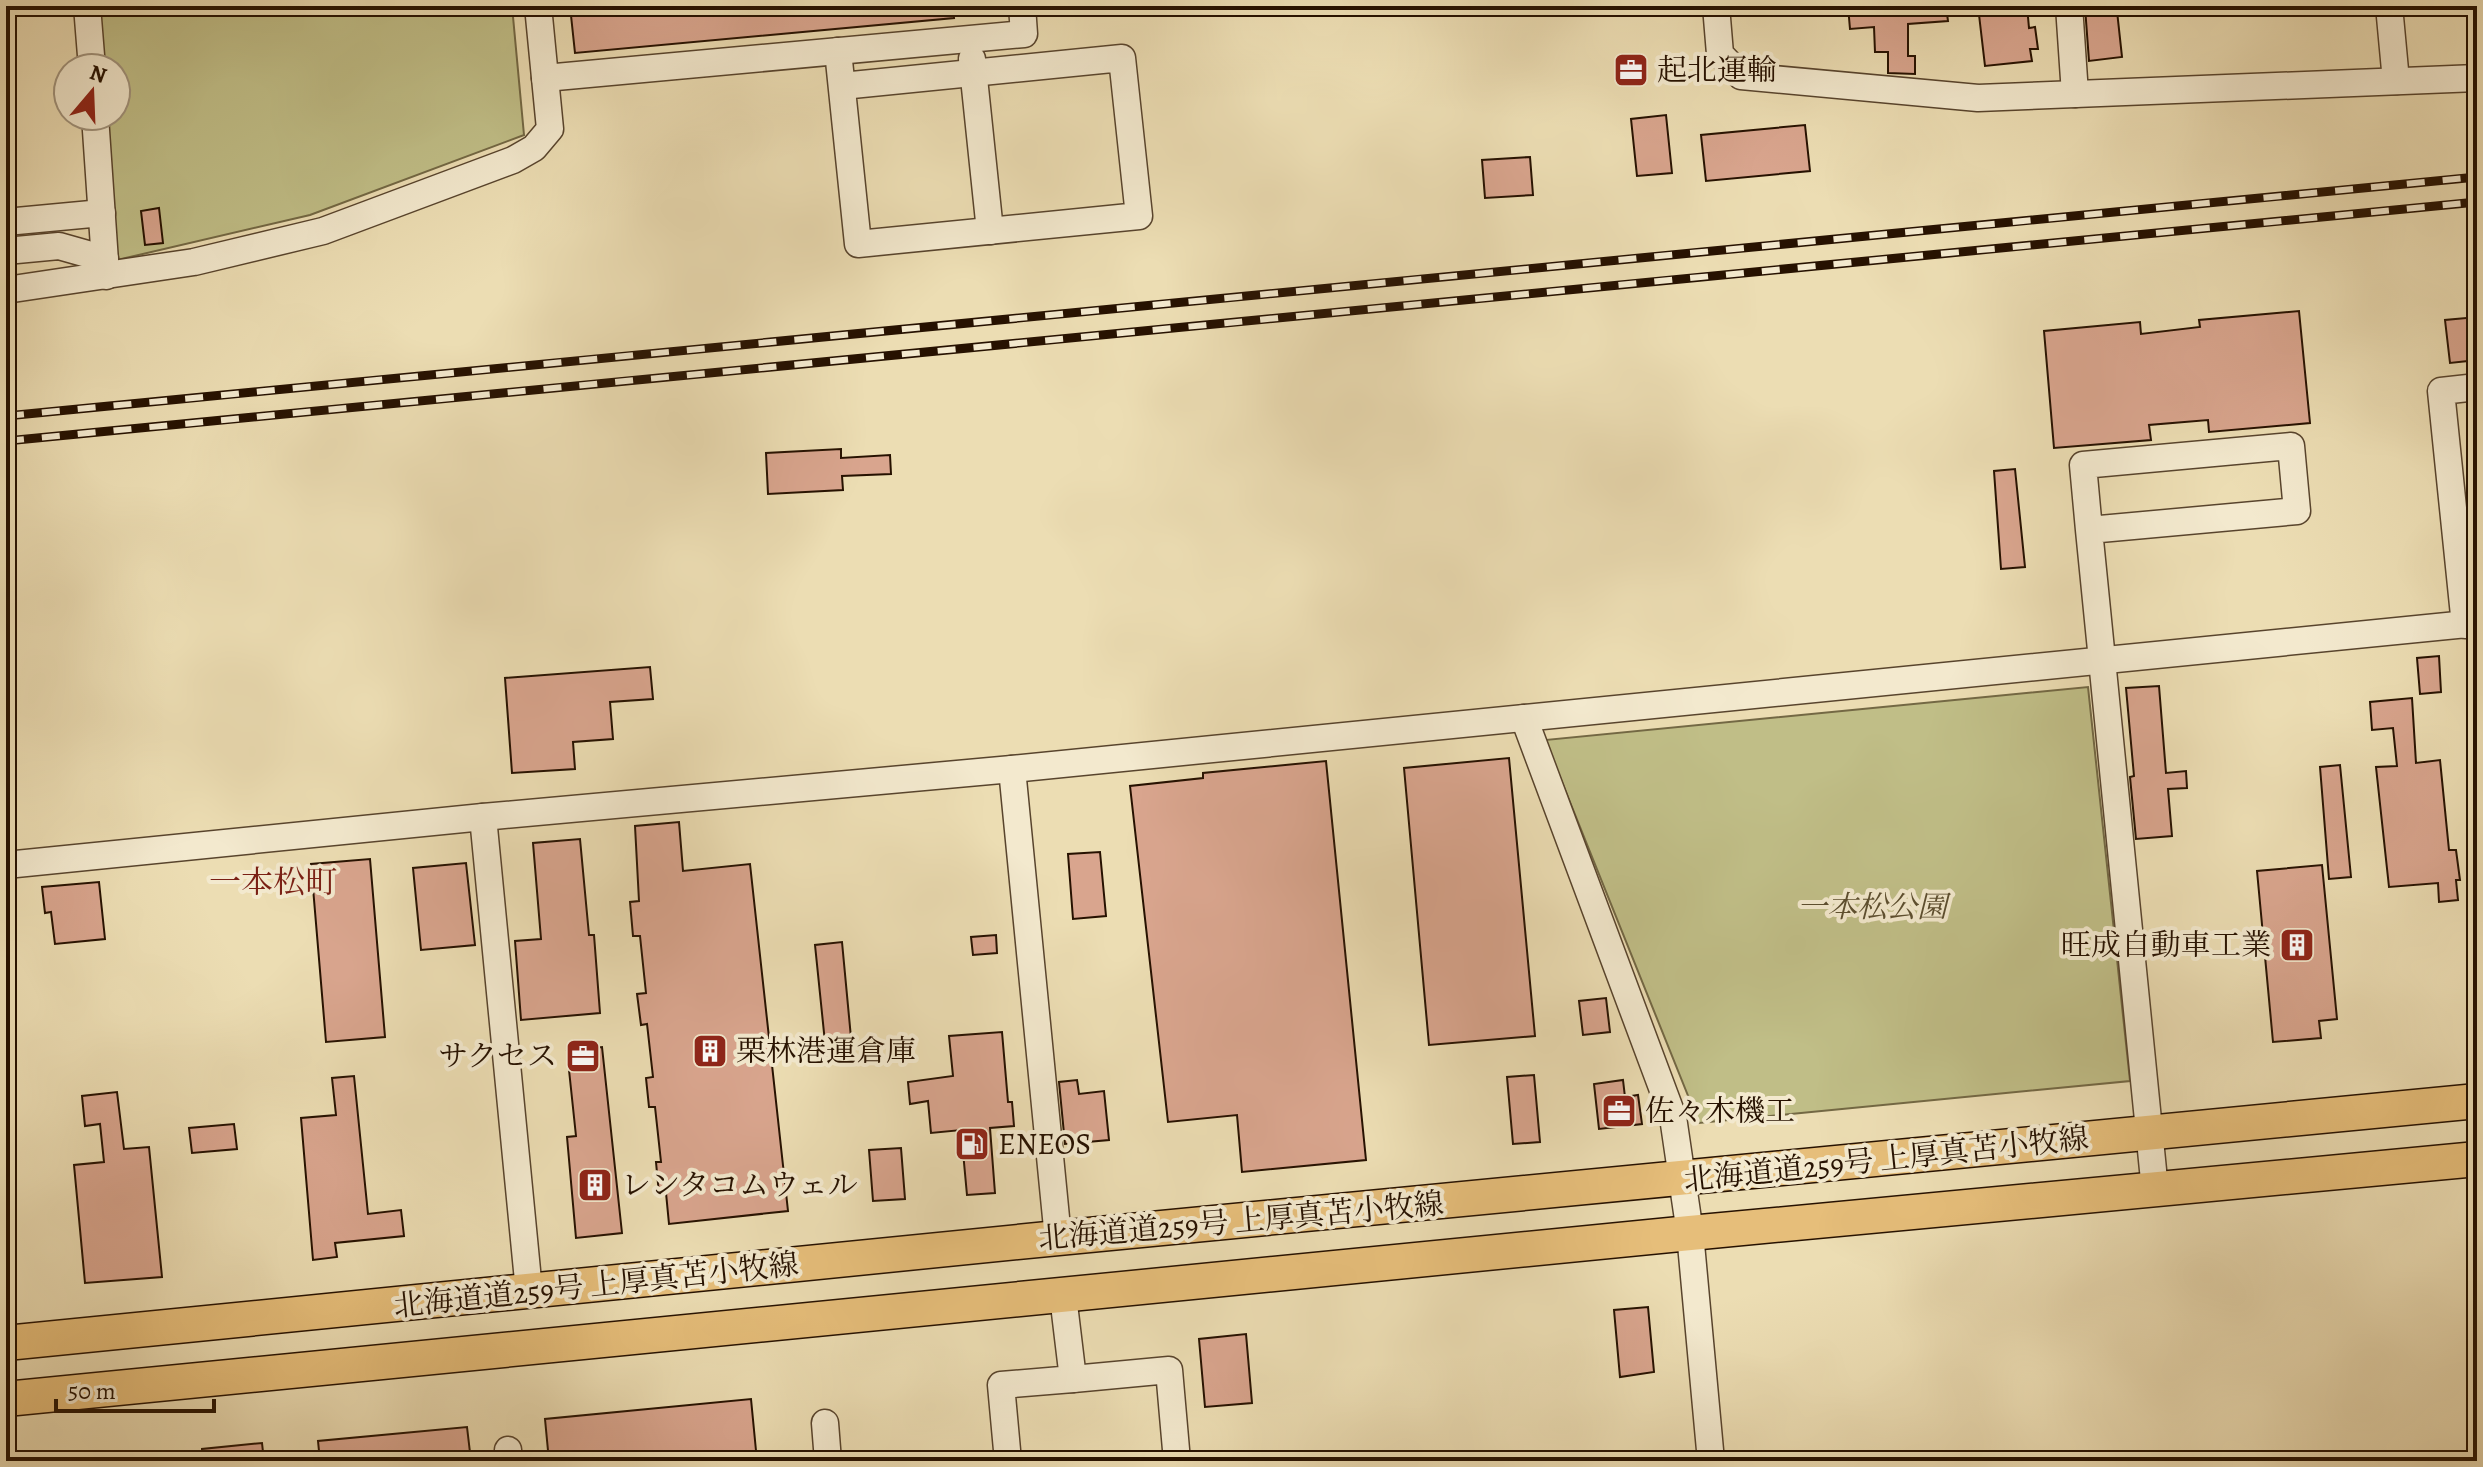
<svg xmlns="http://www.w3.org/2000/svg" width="2483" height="1467" font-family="Alegreya,'Noto Serif JP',serif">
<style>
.green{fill:#c0be87;stroke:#736844;stroke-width:2}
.building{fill:#d9a58e;stroke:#261100;stroke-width:2}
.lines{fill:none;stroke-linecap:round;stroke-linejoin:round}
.minor-casing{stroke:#58442d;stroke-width:29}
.major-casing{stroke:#261100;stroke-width:37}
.minor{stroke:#f3e9ce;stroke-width:26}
.major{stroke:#e6be7a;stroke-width:34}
.rail-casing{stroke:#261100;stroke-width:9}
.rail{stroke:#f3e9ce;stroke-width:6;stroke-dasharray:18;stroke-linecap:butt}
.labels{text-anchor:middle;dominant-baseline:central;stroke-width:8;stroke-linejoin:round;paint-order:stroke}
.poi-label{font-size:30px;fill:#261100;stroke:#f3e9ce;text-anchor:start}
.park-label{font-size:30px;font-style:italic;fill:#5c4e2f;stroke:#f3e9ce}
.street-label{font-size:30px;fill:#261100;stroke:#f3e9ce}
.neighbourhood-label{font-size:32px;fill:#7a1f14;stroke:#f3e9ce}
</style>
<rect width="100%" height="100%" fill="#ecddb3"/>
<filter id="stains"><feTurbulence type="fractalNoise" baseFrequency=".0025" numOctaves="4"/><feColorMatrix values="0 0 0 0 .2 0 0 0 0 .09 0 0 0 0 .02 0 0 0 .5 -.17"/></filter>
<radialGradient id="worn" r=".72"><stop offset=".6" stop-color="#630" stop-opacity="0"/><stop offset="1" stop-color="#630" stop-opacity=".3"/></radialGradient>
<g class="green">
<path d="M 97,6 L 512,6 L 524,135 L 310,215 L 117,260 L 106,116 L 116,116 L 116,68 L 102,68 Z"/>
<path d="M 2088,687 L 2130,1081 L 1699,1123 L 1545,740 Z"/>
</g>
<g class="building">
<path d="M 570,6 L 953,6 L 954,18 L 575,53 Z"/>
<path d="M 1848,6 L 1946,6 L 1948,21 L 1908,24 L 1908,56 L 1915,56 L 1915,74 L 1888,73 L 1888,52 L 1875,52 L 1874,27 L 1850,29 Z"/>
<path d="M 1978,6 L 2027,6 L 2029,28 L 2035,27 L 2038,49 L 2030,49 L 2032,61 L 1985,66 Z"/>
<path d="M 2104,6 L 2104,13 L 2117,11 L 2122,57 L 2089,61 L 2085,7 Z"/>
<path d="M 1666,115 L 1672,173 L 1637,176 L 1631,119 Z"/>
<path d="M 1805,125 L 1810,171 L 1706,181 L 1701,135 Z"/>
<path d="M 1530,157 L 1533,195 L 1485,198 L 1482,160 Z"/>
<path d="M 159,208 L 163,243 L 145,245 L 141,211 Z"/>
<path d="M 2299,311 L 2310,423 L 2209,432 L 2208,420 L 2149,425 L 2151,440 L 2054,448 L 2044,331 L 2140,322 L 2141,334 L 2200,327 L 2199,320 Z"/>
<path d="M 2477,317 L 2477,360 L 2450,363 L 2445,320 Z"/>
<path d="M 841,449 L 841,458 L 890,455 L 891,474 L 842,476 L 843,490 L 768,494 L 766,453 Z"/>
<path d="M 2015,469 L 2025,567 L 2001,569 L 1994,471 Z"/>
<path d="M 2439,656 L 2441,692 L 2420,694 L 2417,658 Z"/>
<path d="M 650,667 L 653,699 L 610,702 L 613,739 L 573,742 L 575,769 L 512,773 L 505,678 Z"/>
<path d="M 2159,686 L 2166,773 L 2186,771 L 2187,788 L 2168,789 L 2172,836 L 2136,839 L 2130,777 L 2134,776 L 2126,688 Z"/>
<path d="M 2412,698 L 2416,763 L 2440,760 L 2449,850 L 2456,850 L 2460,880 L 2456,880 L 2458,900 L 2439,902 L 2438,883 L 2389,887 L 2376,767 L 2397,766 L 2393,728 L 2372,730 L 2370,702 Z"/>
<path d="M 1509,758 L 1535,1036 L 1429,1045 L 1404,768 Z"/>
<path d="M 1326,761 L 1366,1160 L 1242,1172 L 1237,1115 L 1168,1122 L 1130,786 L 1203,778 L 1203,773 Z"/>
<path d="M 2340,765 L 2351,877 L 2329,879 L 2320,767 Z"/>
<path d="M 679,822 L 683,871 L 750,864 L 788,1211 L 669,1224 L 666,1193 L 659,1194 L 656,1162 L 661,1162 L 655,1107 L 649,1107 L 646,1078 L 653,1077 L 647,1024 L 641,1025 L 637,994 L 646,993 L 640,936 L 633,936 L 630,902 L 639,901 L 635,826 Z"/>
<path d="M 580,839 L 589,935 L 594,935 L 600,1013 L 521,1020 L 515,941 L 541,939 L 533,843 Z"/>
<path d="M 1100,852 L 1106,916 L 1073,919 L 1068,854 Z"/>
<path d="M 370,859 L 385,1037 L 326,1042 L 311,864 Z"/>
<path d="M 466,863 L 475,945 L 421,950 L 413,868 Z"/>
<path d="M 2322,865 L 2337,1019 L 2319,1021 L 2321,1038 L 2273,1042 L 2257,871 Z"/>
<path d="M 99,882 L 105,939 L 55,944 L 51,912 L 45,913 L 42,887 Z"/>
<path d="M 996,935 L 997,953 L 973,955 L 971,937 Z"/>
<path d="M 842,942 L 853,1059 L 827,1062 L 815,945 Z"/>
<path d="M 1606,998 L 1610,1032 L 1583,1035 L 1579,1001 Z"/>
<path d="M 1002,1032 L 1008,1102 L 1012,1102 L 1014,1126 L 990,1128 L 995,1193 L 967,1195 L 961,1130 L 931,1133 L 928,1101 L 910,1104 L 908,1082 L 953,1076 L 949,1036 Z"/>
<path d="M 602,1047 L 622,1233 L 576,1238 L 567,1137 L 576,1136 L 567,1051 Z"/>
<path d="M 1534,1075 L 1540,1142 L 1513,1144 L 1507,1077 Z"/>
<path d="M 354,1076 L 368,1214 L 401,1210 L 404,1236 L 335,1243 L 337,1257 L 313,1260 L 301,1118 L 336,1115 L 332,1078 Z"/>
<path d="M 1077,1080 L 1079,1094 L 1104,1091 L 1109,1140 L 1065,1144 L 1059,1082 Z"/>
<path d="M 1623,1080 L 1625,1097 L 1638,1095 L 1642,1124 L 1599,1129 L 1594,1084 Z"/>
<path d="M 117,1092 L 124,1149 L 149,1147 L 162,1277 L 85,1283 L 74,1165 L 104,1162 L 100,1124 L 85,1126 L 82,1096 Z"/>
<path d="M 234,1124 L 237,1149 L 192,1153 L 189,1128 Z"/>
<path d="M 901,1148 L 905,1199 L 873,1201 L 869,1150 Z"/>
<path d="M 1648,1307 L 1654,1372 L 1620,1377 L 1614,1310 Z"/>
<path d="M 1246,1334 L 1252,1403 L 1205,1407 L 1199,1339 Z"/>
<path d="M 751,1399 L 757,1461 L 549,1461 L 545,1419 Z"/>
<path d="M 467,1427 L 471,1461 L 320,1461 L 318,1441 Z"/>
<path d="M 262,1443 L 264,1461 L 202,1461 L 202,1449 Z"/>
</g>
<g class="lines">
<g class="minor-casing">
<g id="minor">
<path d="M 87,6 L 92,68"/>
<path d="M 1716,6 L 1720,54 L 1741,76 L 1978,98 L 2477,78"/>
<path d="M 2069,6 L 2075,94"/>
<path d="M 2389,6 L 2396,81"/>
<path d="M 838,51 L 858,244 L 1139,216 L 1122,58 L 842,86"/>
<path d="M 972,59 L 990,231"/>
<path d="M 545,78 L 1024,34 L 1022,6"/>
<path d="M 95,116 L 106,276"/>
<path d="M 6,222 L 102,213"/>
<path d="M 6,251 L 59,246 L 105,259"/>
<path d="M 6,290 L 194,262 L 323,231 L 513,160 L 534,148 L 550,129 L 538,6"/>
<path d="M 2089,530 L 2083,465 L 2291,446 L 2297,511 L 2089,530 L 2155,1190"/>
<path d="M 2465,625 L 2441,391 L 2477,387"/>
<path d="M 1524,718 L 1673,1117 L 1690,1233 L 1711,1461"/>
<path d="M 1012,769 L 1058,1238"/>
<path d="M 483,817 L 529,1291"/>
<path d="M 6,865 L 483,817 L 1012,769 L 2477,623"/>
<path d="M 1073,1379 L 1169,1370 L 1177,1461"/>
<path d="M 825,1423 L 828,1461"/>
<path d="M 508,1450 L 509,1461"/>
<path d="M 1008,1461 L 1001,1385 L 1073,1379 L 1063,1296"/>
</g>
</g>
<g class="major-casing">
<g id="major">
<path d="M 6,1343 L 1058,1238 L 2477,1101"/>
<path d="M 6,1399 L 1690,1233 L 2477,1159"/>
</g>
</g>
<use href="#minor" class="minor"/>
<use href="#major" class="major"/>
<g class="rail-casing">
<g id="rail">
<path d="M 6,416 L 2477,177"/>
<path d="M 6,441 L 2477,202"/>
</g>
</g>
<use href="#rail" class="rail"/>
</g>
<defs>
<g id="office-square" transform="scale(1.8)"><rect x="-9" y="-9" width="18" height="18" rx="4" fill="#8f2418" stroke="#f3e9ce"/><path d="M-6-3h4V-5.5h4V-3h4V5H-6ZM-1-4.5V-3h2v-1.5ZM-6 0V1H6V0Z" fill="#fff"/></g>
<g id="building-square" transform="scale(1.8)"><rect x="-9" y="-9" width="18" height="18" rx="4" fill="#8f2418" stroke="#f3e9ce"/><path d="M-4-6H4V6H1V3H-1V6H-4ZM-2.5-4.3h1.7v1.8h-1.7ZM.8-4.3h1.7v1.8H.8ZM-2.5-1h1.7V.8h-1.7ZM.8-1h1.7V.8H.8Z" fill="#fff"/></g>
<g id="fuel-square" transform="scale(1.8)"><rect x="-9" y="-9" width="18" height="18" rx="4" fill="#8f2418" stroke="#f3e9ce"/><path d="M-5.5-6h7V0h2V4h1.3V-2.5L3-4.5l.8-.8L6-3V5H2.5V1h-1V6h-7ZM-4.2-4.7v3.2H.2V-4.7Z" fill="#fff"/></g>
</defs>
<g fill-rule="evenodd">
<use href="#office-square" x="1631" y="70"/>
<use href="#building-square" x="2297" y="945"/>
<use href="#building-square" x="710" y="1051"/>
<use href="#office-square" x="583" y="1056"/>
<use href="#office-square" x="1619" y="1111"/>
<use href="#fuel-square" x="972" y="1144"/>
<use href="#building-square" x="595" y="1185"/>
</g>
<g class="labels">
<g class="poi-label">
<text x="1657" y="70">起北運輸</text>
<text x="2271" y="945" text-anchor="end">旺成自動車工業</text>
<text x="736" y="1051">栗林港運倉庫</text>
<text x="557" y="1056" text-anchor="end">サクセス</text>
<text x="1645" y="1111">佐々木機工</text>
<text x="998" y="1144">ENEOS</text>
<text x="621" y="1185">レンタコムウェル</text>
</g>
<g class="park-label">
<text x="1872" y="907">一本松公園</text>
</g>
<g class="street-label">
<text transform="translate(1886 1159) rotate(-6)">北海道道259号 上厚真苫小牧線</text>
<text transform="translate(1241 1221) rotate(-5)">北海道道259号 上厚真苫小牧線</text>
<text transform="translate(596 1285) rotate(-6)">北海道道259号 上厚真苫小牧線</text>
</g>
<g class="neighbourhood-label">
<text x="273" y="882">一本松町</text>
</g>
</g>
<rect width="2483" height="1467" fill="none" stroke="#ecddb3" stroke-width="32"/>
<rect x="8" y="8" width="2467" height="1451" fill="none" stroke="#261100" stroke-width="4"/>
<rect x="16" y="16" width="2451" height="1435" fill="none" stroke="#261100" stroke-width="2"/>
<g transform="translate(92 92) rotate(19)"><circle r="38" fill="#f3e9ce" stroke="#a1937c" stroke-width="2"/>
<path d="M0-6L14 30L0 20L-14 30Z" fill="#8f2418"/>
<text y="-12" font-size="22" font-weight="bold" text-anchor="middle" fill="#261100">N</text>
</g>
<path d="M56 1399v12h158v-12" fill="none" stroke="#261100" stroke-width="4"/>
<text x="68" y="1399" font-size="24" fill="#261100" stroke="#f3e9ce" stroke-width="6" paint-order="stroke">50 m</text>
<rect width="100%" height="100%" filter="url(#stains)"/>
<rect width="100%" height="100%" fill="url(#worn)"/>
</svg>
